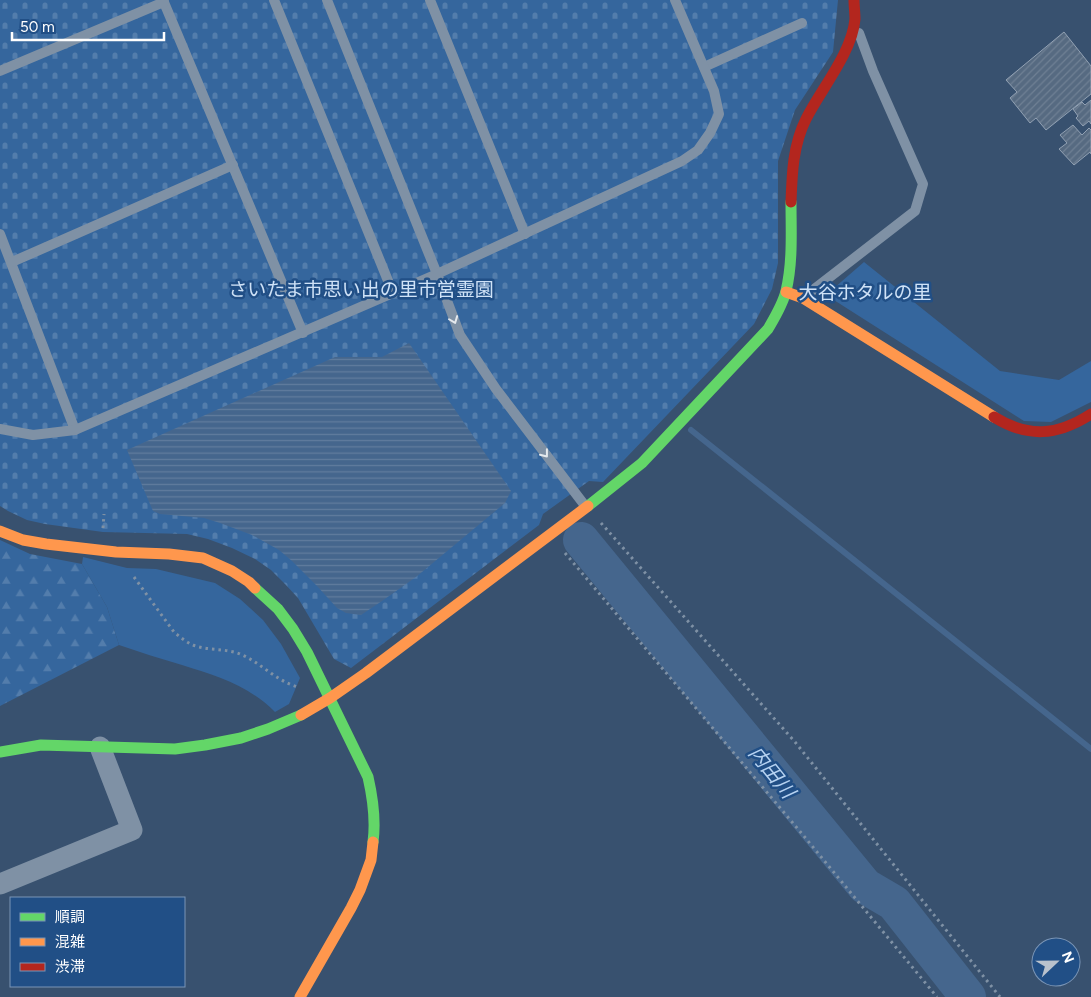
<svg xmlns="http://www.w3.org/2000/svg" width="1091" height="997" font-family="Figtree,'Noto Sans JP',sans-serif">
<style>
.forest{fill:url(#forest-firs)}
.cemetery{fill:url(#cemetery-stones)}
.park{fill:#35669d}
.water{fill:url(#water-rules)}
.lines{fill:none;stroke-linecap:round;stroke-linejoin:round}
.stream{stroke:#45668d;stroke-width:6}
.river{stroke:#45668d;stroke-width:36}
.building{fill:url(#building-hatch);stroke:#92a1b3}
.path{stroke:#7f91a5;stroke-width:3;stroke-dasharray:2.5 4;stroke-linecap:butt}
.lane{stroke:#7f91a5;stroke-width:10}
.street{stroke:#7f91a5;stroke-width:21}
.fast{stroke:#63d668;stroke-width:11}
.slow{stroke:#ff974d;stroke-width:11}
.jam{stroke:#b3261e;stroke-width:11}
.oneway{stroke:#e5e9ed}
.labels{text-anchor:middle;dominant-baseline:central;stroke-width:5;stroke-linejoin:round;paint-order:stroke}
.park-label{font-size:19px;fill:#cfe2f7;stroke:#214f86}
.water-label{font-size:20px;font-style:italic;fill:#b6d2f1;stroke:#214f86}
</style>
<defs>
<pattern id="forest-firs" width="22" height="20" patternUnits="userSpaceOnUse" patternTransform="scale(1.25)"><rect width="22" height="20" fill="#35669d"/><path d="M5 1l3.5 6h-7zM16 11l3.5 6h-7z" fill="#537dac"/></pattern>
<pattern id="cemetery-stones" width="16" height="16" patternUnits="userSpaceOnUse" patternTransform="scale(1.25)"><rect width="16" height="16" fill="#35669d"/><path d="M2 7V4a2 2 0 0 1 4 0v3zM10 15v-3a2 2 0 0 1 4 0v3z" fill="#537dac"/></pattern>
<pattern id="water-rules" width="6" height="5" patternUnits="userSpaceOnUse" patternTransform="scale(1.25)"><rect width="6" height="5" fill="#45668d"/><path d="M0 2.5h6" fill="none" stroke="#617d9e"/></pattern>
<pattern id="building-hatch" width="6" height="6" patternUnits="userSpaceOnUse" patternTransform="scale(1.25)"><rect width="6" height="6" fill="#566a81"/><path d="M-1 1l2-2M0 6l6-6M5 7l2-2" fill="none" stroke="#6f8094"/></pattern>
</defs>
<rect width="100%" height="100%" fill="#38516f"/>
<path class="forest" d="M 0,540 L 30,554 L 82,564 L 107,607 L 119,645 L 0,706 Z"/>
<path class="cemetery" d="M 0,0 L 838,0 L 833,52 L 795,110 L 778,161 L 778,263 L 772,289 L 754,324 L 603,482 L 589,481 L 543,514 L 539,525 L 351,668 L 334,659 L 298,598 L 285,584 L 271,570 L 255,559 L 232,548 L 208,539 L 187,534 L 103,532 L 45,524 L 27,520 L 8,511 L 0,506 Z"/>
<g class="park">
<path d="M 864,262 L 1000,371 L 1059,380 L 1091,361 L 1091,402 L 1051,422 L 1024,421 L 826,295 Z"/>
<path d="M 83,557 L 127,568 L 156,569 L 215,583 L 240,599 L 263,620 L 281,644 L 300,678 L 289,704 L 275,712 C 248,685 217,676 182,665 C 161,659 140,652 119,645 L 107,607 L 82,564 Z"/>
</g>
<path class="water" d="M 409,343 L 511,491 L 505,503 L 416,577 L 382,601 L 361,615 L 346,613 L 337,608 L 317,586 L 292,561 L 279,550 L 252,535 L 220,523 L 204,518 L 160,514 L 153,511 L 127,450 L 335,357 L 382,357 Z"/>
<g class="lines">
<path class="stream" d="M 691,430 L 1091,749"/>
<path class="river" d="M 581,540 L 865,886 L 894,903 L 968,997"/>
</g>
<g class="building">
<path d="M 1064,32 L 1091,66 L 1091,94 L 1046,130 L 1036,118 L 1030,123 L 1010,98 L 1017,92 L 1006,80 Z"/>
<path d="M 1091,100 L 1091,124 L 1089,121 L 1083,126 L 1076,118 L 1078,116 L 1073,109 L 1082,102 L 1085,105 Z"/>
<path d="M 1073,125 L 1082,135 L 1089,128 L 1091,130 L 1091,154 L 1090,152 L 1074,165 L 1059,149 L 1067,143 L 1060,135 Z"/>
</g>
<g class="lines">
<g class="path">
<path d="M 601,523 L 795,742 L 1000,997"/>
<path d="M 103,528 L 104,514"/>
<path d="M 565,553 L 803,835 L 937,997"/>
<path d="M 134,577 L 174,632 C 180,637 186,642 193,645 C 208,651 225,648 240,654 C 260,662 276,681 298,687"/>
</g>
<g class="lane">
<path d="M 163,0 L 303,333"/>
<path d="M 274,0 L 393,293"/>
<path d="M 327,0 L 437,274 L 460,335 L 496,389 L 586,507"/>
<path d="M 430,0 L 525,234"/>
<path d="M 704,67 L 802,23"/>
<path d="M 0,71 L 164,2"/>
<path d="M 0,234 L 75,430"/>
<path d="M 12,262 L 233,165"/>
<path d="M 804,297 L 915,211 L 923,184 L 873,71 L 859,33"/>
<path d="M 0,429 L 33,435 L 75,430 L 437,274 L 682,161 L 698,150 L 710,133 L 719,114 L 714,91 L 675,0"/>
</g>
<path class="street" d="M 0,884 L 132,830 L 100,747"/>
<g class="fast">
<path d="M 588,506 L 642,463 L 768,329 C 775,317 783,304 786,291 C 793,262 791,231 791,202"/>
<path d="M 255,588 L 278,609 L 293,629 L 307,652 L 368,777 C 373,799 376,820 373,842"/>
<path d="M 0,752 L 41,745 L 175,749 L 205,745 L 241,738 L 268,729 L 301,715"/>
</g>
<g class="slow">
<path d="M 786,292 L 803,298 L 994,417"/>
<path d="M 0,531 L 23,540 L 46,544 L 116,552 L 169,554 L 203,558 L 232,571 L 249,582 L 255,588"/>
<path d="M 301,715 L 330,698 L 366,673 L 588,506"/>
<path d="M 300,997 L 351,908 L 360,890 L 371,860 L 373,842"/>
</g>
<g class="jam">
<path d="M 791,202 C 792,173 793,145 806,119 C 821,89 852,53 855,19 C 855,13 854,6 854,0"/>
<path d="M 994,417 C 1028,438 1057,436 1091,414"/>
</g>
</g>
<defs><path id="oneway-chevron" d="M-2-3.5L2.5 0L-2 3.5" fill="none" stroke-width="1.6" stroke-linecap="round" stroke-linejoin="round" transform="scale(1.25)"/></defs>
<g class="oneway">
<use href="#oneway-chevron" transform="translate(454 320) rotate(69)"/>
<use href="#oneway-chevron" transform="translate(545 454) rotate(52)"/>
</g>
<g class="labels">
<g class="park-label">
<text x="361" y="289">さいたま市思い出の里市営霊園</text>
<text x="865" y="292">大谷ホタルの里</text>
</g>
<g class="water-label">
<text transform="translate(772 772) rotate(51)">内田川</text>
</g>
</g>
<rect x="10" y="897" width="175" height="90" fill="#214f86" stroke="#7a95b6"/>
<rect x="20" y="913" width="25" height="8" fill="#63d668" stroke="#7a95b6"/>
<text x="55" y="922" font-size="15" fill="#ffffff">順調</text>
<rect x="20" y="938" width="25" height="8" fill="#ff974d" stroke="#7a95b6"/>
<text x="55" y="947" font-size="15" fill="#ffffff">混雑</text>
<rect x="20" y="963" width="25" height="8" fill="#b3261e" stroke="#7a95b6"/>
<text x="55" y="972" font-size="15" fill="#ffffff">渋滞</text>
<g transform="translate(1056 962) rotate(68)"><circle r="24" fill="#214f86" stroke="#7a95b6"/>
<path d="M0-4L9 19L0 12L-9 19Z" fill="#b9c2cd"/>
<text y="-8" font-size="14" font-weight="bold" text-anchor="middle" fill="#ffffff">N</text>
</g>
<path d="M12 32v8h152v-8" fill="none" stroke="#ffffff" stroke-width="2.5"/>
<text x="20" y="32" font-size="15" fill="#ffffff" stroke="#214f86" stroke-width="4" paint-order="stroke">50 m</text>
</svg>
